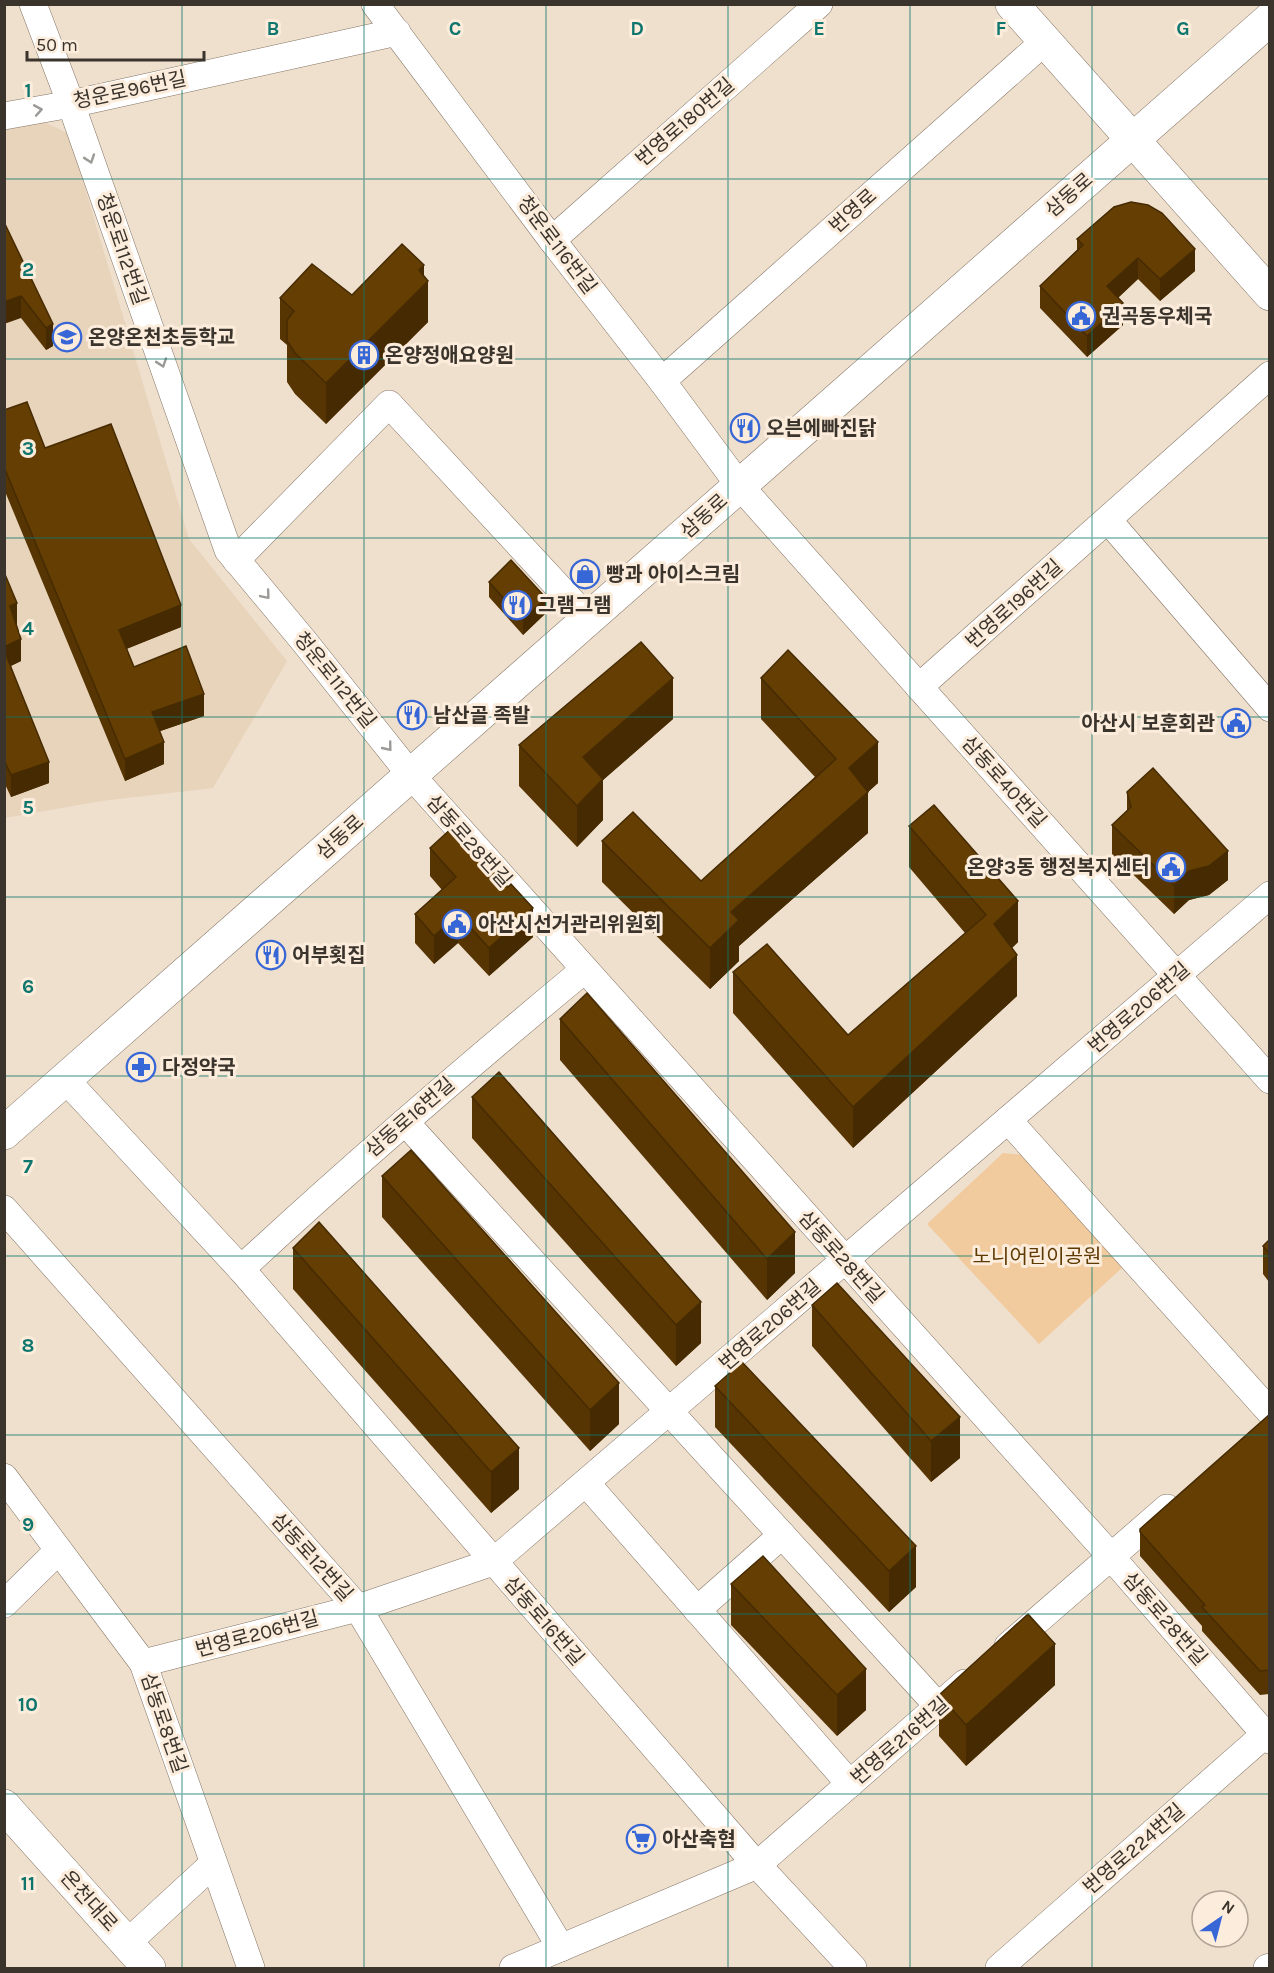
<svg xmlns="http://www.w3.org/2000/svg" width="1274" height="1973" font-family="Karla,'Noto Sans KR',sans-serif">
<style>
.built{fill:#e8d3bb}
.green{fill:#f1ca9e}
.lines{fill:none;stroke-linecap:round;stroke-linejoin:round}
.street-casing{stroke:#847566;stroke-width:28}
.secondary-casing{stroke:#847566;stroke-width:34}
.primary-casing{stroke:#847566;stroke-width:34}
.street{stroke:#fff;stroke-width:27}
.secondary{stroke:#fff;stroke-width:33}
.primary{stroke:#fff;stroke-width:33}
.wall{fill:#563503}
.shaded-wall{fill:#462b02}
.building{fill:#643e03;stroke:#462b02;stroke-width:1.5}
.oneway{stroke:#9c9a96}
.grid{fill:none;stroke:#0f766e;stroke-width:1.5;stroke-opacity:0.55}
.labels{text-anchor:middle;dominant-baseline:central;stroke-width:6;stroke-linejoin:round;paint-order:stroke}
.street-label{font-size:20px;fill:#3a342d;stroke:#fcecdb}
.poi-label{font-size:20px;font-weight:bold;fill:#3a342d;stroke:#fcecdb;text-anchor:start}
.park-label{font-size:20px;fill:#5e3902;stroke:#fcecdb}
.grid-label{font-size:20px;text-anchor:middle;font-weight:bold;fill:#0f766e;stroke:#fcecdb;stroke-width:6;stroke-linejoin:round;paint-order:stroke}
</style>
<rect width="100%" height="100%" fill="#efdfcd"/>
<path class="built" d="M 44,122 L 69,134 L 189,539 L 287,661 L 213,788 L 101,801 L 5,818 L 5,129 Z"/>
<path class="green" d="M 1003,1153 L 1022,1155 L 1124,1266 L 1039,1344 L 927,1224 Z"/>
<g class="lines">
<g class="street-casing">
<g id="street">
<path d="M 33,4 L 71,104 L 228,550 L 303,640 L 410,774 L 1100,1544 L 1270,1740"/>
<path d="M 375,4 L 552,240 L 662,381 L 739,485 L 1270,1080"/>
<path d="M 4,116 L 71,104 L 397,32"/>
<path d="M 552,240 L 819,4"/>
<path d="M 662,381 L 1044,42"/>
<path d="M 1108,520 L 1270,708"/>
<path d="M 236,560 L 389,404 L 589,620"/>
<path d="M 919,687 L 1270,375"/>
<path d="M 65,1079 L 241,1269 L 748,1855 L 853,1968"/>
<path d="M 1008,1120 L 1270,1412"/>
<path d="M 405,1122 L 939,1707"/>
<path d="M 4,1209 L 358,1608 L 561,1948"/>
<path d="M 241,1269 C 352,1166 467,1067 584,970"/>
<path d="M 4,1477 L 143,1663 L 251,1968"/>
<path d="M 586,1483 L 850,1784"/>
<path d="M 4,1604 L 58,1551"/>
<path d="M 697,1610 L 782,1535"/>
<path d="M 1008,1646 L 1167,1508"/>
<path d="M 143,1663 L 358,1608 L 493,1562 L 1270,895"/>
<path d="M 126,1944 L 213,1864"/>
<path d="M 513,1968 L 757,1865 L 965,1683"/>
<path d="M 999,1968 L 1270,1730"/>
<path d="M 1267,1968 L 1270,1967"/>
</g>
</g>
<g class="secondary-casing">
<g id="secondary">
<path d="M 1012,4 L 1270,294"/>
<path d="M 4,1133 L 1270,19"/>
</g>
</g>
<g class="primary-casing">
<path id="primary" d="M 4,1806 L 149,1968"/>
</g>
<use href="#street" class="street"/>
<use href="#secondary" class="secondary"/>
<use href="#primary" class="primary"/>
</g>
<g class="wall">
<path d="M 4,222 L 53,346 L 46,350 L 21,318 Z"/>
<path d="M 1077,239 L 1195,271 L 1160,301 L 1138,279 L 1118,298 L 1123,325 L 1087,357 L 1040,308 L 1040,286 L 1077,250 Z"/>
<path d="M 424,276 L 428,322 L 326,424 L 295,394 L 287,382 L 287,345 L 280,339 L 280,298 L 352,295 Z"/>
<path d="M 4,410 L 45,448 L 181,627 L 126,649 L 134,667 L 204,716 L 160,731 L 164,764 L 125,781 L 4,489 Z"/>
<path d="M 4,572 L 17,625 L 16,626 L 21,661 L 11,666 L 49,783 L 11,797 L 4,782 Z"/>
<path d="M 489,582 L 546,613 L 523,635 L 489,597 Z"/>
<path d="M 761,678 L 878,783 L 868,792 L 868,833 L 739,946 L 739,961 L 710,989 L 602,882 L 602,841 L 701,881 L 815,777 L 761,719 Z"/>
<path d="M 673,719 L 603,780 L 603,820 L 577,847 L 519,786 L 519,745 Z"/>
<path d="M 1127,792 L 1228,880 L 1209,895 L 1189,900 L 1174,914 L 1112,854 L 1112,825 L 1127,811 Z"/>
<path d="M 909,826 L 1018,942 L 1012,948 L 1017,996 L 853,1148 L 733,1013 L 733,972 L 848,1035 L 965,933 L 909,867 Z"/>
<path d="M 430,848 L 533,937 L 489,976 L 458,943 L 434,964 L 415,943 L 415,914 L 442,890 L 430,876 Z"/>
<path d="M 560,1019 L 795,1273 L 767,1300 L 560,1060 Z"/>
<path d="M 472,1097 L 701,1343 L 676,1366 L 472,1138 Z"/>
<path d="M 382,1176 L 619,1424 L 590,1451 L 382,1217 Z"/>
<path d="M 1269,1240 L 1269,1282 L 1263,1274 L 1263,1246 Z"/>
<path d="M 293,1248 L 519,1489 L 491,1513 L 293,1289 Z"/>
<path d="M 812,1305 L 960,1458 L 931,1482 L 812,1346 Z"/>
<path d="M 715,1386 L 916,1587 L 889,1612 L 715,1427 Z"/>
<path d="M 1269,1415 L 1269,1694 L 1260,1695 L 1202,1631 L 1202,1626 L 1140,1556 L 1140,1529 Z"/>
<path d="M 731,1584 L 866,1710 L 837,1736 L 731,1625 Z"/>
<path d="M 1055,1685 L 966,1766 L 939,1736 L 939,1695 Z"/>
</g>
<g class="shaded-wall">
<path d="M 1195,249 L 1195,271 L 1160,301 L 1160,279 Z"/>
<path d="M 1138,258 L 1138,279 L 1107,308 L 1107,286 Z"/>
<path d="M 424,265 L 424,284 L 428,281 L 428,322 L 326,424 L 326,383 L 419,270 Z"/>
<path d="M 21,296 L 21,318 L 4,324 L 4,302 Z"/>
<path d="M 1123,303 L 1123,325 L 1087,357 L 1087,336 Z"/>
<path d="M 53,324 L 53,346 L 46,350 L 46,328 Z"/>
<path d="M 546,598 L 546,613 L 523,635 L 523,620 Z"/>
<path d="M 17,603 L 17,625 L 10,628 L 10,606 Z"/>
<path d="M 181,605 L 181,627 L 119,652 L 119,630 Z"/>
<path d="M 21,639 L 21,661 L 4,669 L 4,647 Z"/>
<path d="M 673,678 L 673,719 L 603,780 L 603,820 L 577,847 L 577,806 L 583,757 Z"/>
<path d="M 204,694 L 204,716 L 152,734 L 152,712 Z"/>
<path d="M 164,742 L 164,764 L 125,781 L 125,759 Z"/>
<path d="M 878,742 L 878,783 L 849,809 L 849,768 Z"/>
<path d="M 49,762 L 49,783 L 11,797 L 11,775 Z"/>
<path d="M 868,792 L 868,833 L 739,946 L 739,961 L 710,989 L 710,948 L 731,912 Z"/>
<path d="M 1228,851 L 1228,880 L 1209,895 L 1189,900 L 1174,914 L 1174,885 L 1189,871 Z"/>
<path d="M 1018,901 L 1018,942 L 994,965 L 994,924 Z"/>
<path d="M 533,908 L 533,937 L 489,976 L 489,948 Z"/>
<path d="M 458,914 L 458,943 L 434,964 L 434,936 Z"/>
<path d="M 1017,955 L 1017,996 L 853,1148 L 853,1107 Z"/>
<path d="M 795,1232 L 795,1273 L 767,1300 L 767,1259 Z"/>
<path d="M 701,1302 L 701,1343 L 676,1366 L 676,1325 Z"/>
<path d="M 619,1383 L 619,1424 L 590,1451 L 590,1410 Z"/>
<path d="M 960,1417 L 960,1458 L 931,1482 L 931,1441 Z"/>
<path d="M 519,1448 L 519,1489 L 491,1513 L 491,1472 Z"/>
<path d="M 916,1546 L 916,1587 L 889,1612 L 889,1571 Z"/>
<path d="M 1055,1644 L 1055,1685 L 966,1766 L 966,1725 Z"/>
<path d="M 866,1669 L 866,1710 L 837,1736 L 837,1695 Z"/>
</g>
<g class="building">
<path d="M 1131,202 L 1148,205 L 1162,213 L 1195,249 L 1160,279 L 1138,258 L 1107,286 L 1123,303 L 1087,336 L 1040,286 L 1083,245 L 1077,239 L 1114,207 Z"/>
<path d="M 4,222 L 53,324 L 46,328 L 21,296 L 4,302 Z"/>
<path d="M 402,244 L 424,265 L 419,270 L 428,281 L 326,383 L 295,353 L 287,341 L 287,320 L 294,311 L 280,298 L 312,264 L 352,295 Z"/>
<path d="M 27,402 L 45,448 L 111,424 L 181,605 L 119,630 L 134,667 L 186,646 L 204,694 L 152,712 L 164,742 L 125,759 L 4,467 L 4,410 Z"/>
<path d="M 511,560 L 546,598 L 523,620 L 489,582 Z"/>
<path d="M 4,572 L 17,603 L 10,606 L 21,639 L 4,647 Z"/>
<path d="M 641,642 L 673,678 L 583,757 L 603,779 L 577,806 L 519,745 Z"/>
<path d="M 4,650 L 49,762 L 11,775 L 4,760 Z"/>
<path d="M 788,650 L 878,742 L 849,768 L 868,792 L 731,912 L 739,920 L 710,948 L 602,841 L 633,812 L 701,881 L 836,759 L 761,678 Z"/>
<path d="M 1153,768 L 1228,851 L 1209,866 L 1189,871 L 1174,885 L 1112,825 L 1131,807 L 1127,792 Z"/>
<path d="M 934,805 L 1018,901 L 994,924 L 1017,955 L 853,1107 L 733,972 L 767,944 L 848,1035 L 986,915 L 909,826 Z"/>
<path d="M 454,826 L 508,887 L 511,884 L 533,908 L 489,948 L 458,914 L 434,936 L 415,914 L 456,877 L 430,848 Z"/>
<path d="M 587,993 L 795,1232 L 767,1259 L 560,1019 Z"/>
<path d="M 499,1072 L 701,1302 L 676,1325 L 472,1097 Z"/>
<path d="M 411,1150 L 619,1383 L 590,1410 L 382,1176 Z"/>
<path d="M 319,1222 L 519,1448 L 491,1472 L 293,1248 Z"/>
<path d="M 1269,1240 L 1269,1253 L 1263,1246 Z"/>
<path d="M 837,1283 L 960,1417 L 931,1441 L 812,1305 Z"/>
<path d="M 742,1362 L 916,1546 L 889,1571 L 715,1386 Z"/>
<path d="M 1269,1415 L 1269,1670 L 1260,1671 L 1202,1607 L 1205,1605 L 1140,1532 L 1140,1529 Z"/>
<path d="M 763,1556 L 866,1669 L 837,1695 L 731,1584 Z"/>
<path d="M 1028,1614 L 1055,1644 L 966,1725 L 939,1695 Z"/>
</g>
<defs><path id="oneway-chevron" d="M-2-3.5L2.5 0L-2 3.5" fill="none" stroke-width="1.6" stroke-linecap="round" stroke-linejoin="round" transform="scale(1.5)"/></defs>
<g class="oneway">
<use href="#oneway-chevron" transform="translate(38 110) rotate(-10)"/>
<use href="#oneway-chevron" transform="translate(90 159) rotate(71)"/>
<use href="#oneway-chevron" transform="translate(162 363) rotate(71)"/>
<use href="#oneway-chevron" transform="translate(266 595) rotate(50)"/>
<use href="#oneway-chevron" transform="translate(388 747) rotate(51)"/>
</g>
<path class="grid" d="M 182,4 L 182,1968M 364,4 L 364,1968M 546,4 L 546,1968M 728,4 L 728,1968M 910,4 L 910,1968M 1092,4 L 1092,1968M 4,179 L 1270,179M 4,359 L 1270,359M 4,538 L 1270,538M 4,717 L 1270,717M 4,897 L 1270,897M 4,1076 L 1270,1076M 4,1256 L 1270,1256M 4,1435 L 1270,1435M 4,1614 L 1270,1614M 4,1794 L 1270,1794"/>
<defs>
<g id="civic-ring" transform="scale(1.5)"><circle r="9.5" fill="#fcecdb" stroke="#3766d6" stroke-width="1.5"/><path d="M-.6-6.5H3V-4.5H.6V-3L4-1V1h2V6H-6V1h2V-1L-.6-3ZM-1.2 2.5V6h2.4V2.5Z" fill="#3766d6"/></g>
<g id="school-ring" transform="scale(1.5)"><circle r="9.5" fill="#fcecdb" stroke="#3766d6" stroke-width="1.5"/><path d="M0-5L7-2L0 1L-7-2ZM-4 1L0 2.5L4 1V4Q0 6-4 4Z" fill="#3766d6"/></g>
<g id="building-ring" transform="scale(1.5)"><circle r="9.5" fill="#fcecdb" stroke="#3766d6" stroke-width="1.5"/><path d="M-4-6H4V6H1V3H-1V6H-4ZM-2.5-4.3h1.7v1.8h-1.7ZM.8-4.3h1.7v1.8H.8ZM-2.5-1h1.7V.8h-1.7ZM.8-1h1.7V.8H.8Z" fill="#3766d6"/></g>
<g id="restaurant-ring" transform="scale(1.5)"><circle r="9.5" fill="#fcecdb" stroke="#3766d6" stroke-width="1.5"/><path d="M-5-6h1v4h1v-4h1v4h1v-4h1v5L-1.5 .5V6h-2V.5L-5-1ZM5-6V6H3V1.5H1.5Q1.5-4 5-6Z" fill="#3766d6"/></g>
<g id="shop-ring" transform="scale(1.5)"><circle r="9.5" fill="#fcecdb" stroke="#3766d6" stroke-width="1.5"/><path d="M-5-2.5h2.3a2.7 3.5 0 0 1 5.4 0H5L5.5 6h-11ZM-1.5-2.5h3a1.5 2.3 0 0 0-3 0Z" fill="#3766d6"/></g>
<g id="pharmacy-ring" transform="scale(1.5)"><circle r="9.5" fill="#fcecdb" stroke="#3766d6" stroke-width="1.5"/><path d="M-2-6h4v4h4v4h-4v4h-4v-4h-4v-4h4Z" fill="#3766d6"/></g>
<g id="supermarket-ring" transform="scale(1.5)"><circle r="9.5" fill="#fcecdb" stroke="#3766d6" stroke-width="1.5"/><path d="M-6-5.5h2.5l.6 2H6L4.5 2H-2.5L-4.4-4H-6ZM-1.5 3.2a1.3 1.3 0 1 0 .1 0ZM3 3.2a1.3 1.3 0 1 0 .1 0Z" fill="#3766d6"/></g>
</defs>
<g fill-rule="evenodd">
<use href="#civic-ring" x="1081" y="316"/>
<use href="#school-ring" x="67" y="337"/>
<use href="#building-ring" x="364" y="355"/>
<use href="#restaurant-ring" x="745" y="428"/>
<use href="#shop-ring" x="585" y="574"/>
<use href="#restaurant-ring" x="517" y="605"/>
<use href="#restaurant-ring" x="412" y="715"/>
<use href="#civic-ring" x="1236" y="723"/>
<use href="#civic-ring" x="1171" y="867"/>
<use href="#civic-ring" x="457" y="924"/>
<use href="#restaurant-ring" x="271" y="955"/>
<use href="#pharmacy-ring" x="141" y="1067"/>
<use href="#supermarket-ring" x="641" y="1839"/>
</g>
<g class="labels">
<g class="street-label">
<text transform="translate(130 90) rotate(-12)">청운로96번길</text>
<text transform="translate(685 122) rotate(-41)">번영로180번길</text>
<text transform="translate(1069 195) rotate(-41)">삼동로</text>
<text transform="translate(853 211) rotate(-42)">번영로</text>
<text transform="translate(557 245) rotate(53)">청운로116번길</text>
<text transform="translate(122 249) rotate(71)">청운로112번길</text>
<text transform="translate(704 516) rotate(-42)">삼동로</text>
<text transform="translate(1014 604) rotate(-42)">번영로196번길</text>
<text transform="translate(335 680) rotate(51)">청운로112번길</text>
<text transform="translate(1004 782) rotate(48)">삼동로40번길</text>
<text transform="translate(340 837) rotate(-42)">삼동로</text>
<text transform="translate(469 841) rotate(48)">삼동로28번길</text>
<text transform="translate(1139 1008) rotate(-41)">번영로206번길</text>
<text transform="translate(410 1117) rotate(-41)">삼동로16번길</text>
<text transform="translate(841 1257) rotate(48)">삼동로28번길</text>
<text transform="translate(770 1325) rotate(-41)">번영로206번길</text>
<text transform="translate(312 1557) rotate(48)">삼동로12번길</text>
<text transform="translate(1165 1619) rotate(49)">삼동로28번길</text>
<text transform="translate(544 1621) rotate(49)">삼동로16번길</text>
<text transform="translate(257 1634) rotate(-15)">번영로206번길</text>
<text transform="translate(164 1723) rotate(71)">삼동로8번길</text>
<text transform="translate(900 1741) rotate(-41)">번영로216번길</text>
<text transform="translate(1134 1849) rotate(-41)">번영로224번길</text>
<text transform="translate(89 1901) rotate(48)">온천대로</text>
</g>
<g class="poi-label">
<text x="1102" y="316">권곡동우체국</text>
<text x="88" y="337">온양온천초등학교</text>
<text x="385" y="355">온양정애요양원</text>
<text x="766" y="428">오븐에빠진닭</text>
<text x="606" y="574">빵과 아이스크림</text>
<text x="538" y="605">그램그램</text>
<text x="433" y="715">남산골 족발</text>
<text x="1215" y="723" text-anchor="end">아산시 보훈회관</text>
<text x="1150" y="867" text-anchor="end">온양3동 행정복지센터</text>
<text x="478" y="924">아산시선거관리위원회</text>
<text x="292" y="955">어부횟집</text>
<text x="162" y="1067">다정약국</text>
<text x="662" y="1839">아산축협</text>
</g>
<g class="park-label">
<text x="1037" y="1256">노니어린이공원</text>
</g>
</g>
<g class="grid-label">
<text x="273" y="35">B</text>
<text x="455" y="35">C</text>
<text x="637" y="35">D</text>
<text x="819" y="35">E</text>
<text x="1001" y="35">F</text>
<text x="1183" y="35">G</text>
<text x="28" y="97">1</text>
<text x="28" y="276">2</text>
<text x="28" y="455">3</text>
<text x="28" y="635">4</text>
<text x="28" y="814">5</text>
<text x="28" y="993">6</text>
<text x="28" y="1173">7</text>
<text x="28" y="1352">8</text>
<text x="28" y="1531">9</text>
<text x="28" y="1711">10</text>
<text x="28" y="1890">11</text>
</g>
<rect width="1274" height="1973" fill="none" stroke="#3a342d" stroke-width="12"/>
<g transform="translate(1220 1919) rotate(35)"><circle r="28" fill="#fcecdb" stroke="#aea295" stroke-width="1.5"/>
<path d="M0-4.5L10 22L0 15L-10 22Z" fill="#3766d6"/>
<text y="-9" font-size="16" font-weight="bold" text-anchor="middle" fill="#3a342d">N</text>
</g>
<path d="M27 51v9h177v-9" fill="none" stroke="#3a342d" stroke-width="3"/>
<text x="36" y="51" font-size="18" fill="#3a342d" stroke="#fcecdb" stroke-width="4.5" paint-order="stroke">50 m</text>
</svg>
